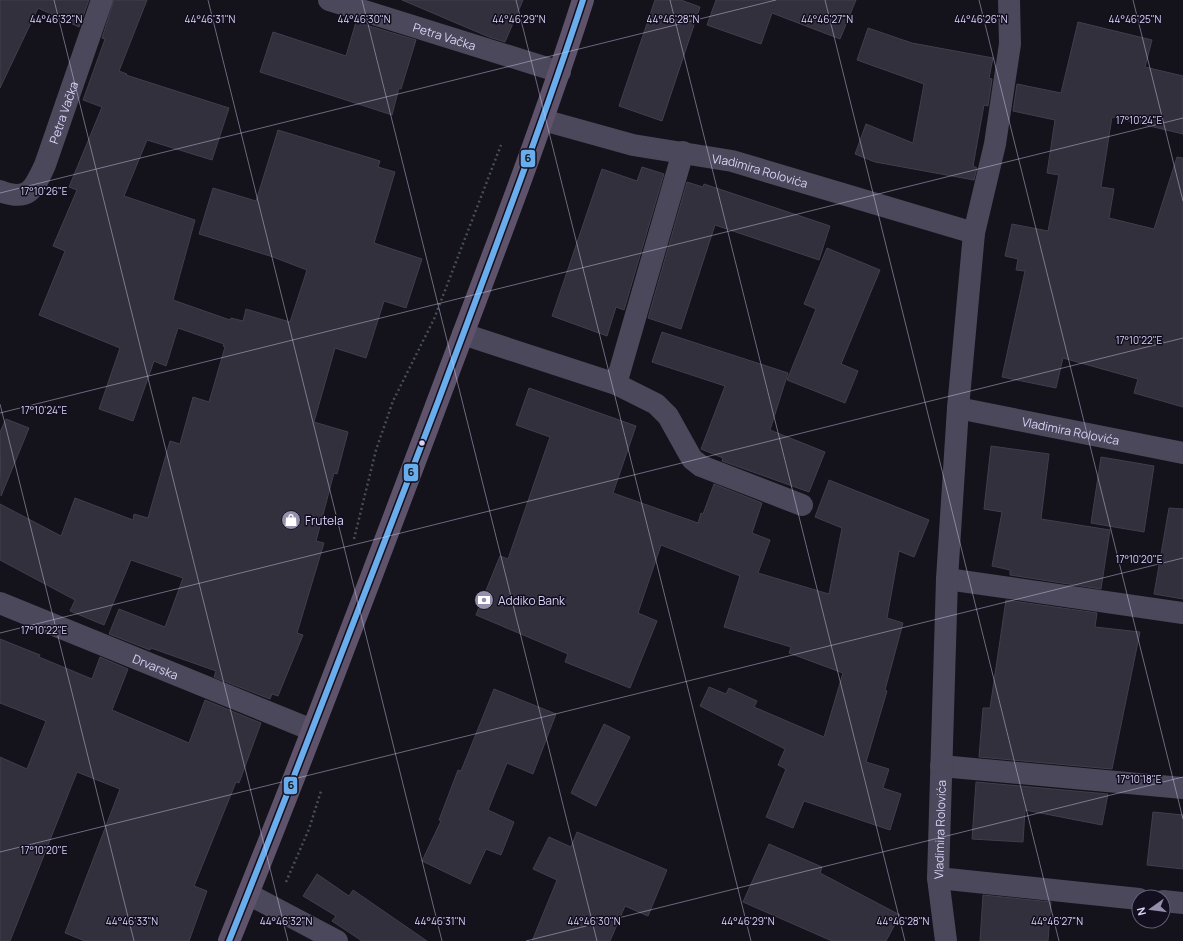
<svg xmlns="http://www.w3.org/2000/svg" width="1183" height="941" font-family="Manrope,sans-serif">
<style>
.building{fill:#32303c;stroke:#423e4d}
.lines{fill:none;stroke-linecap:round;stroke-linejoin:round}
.path{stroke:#464e59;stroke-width:2.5;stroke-dasharray:2 3;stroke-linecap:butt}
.minor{stroke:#4a485a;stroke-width:22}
.primary{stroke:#5e536b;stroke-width:22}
.bus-1-casing{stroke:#130f1e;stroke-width:9}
.bus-1{stroke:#69adec;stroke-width:6}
.ticks{fill:none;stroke:#d9d2f9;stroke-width:1;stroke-opacity:0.45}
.bus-dot{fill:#d9d2f9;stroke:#130f1e;stroke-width:1.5}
.labels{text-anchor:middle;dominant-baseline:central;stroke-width:3;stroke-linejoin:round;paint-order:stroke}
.street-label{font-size:12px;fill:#d9d2f9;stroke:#130f1e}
.poi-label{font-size:12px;fill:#d9d2f9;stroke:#130f1e;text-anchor:start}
.ticks-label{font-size:10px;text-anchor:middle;fill:#d9d2f9;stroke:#130f1e;stroke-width:3;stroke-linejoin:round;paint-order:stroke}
.line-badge{stroke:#130f1e;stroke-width:1.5}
.pale-badge-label{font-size:11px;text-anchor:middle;font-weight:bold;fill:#111}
</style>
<rect width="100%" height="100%" fill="#14121a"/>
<g class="building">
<path d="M 0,0 L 89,0 L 79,27 L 38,8 L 0,88 Z"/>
<path d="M 114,0 L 147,0 L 119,71 L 127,74 L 126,75 L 229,108 L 212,160 L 147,140 L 124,196 L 195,220 L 173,300 L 230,320 L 231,318 L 243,321 L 246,309 L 290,322 L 307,270 L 273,257 L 199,234 L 213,188 L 256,201 L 278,130 L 380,161 L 378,167 L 395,172 L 374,243 L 422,259 L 406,308 L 384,301 L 366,358 L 335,348 L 314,422 L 348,432 L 337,474 L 334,473 L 316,541 L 324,543 L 297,633 L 303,635 L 278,696 L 272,694 L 270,699 L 214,677 L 216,671 L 151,648 L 150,650 L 109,634 L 119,609 L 165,627 L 183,578 L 131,560 L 104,625 L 70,611 L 75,600 L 0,560 L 0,504 L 61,536 L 75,498 L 133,520 L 134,514 L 148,518 L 170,441 L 180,444 L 193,397 L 209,402 L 225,347 L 223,346 L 224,344 L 178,328 L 166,366 L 154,361 L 133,421 L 99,409 L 120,348 L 39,315 L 65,251 L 53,246 L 77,190 L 69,187 L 102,107 L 83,100 L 105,39 L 102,38 Z"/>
<path d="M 402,0 L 523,0 L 505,42 L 489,37 Z"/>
<path d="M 655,0 L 681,0 L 700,7 L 662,121 L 619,106 Z"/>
<path d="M 716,0 L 856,0 L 840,39 L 772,13 L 761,44 L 707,25 Z"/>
<path d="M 356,22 L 416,40 L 401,89 L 399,88 L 392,115 L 260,72 L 273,32 L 346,56 Z"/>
<path d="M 1078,22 L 1152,40 L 1145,67 L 1183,76 L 1183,134 L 1112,117 L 1101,187 L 1114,189 L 1109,218 L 1154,229 L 1177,157 L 1183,158 L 1183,407 L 1134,393 L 1138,379 L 1063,358 L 1056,388 L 1002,377 L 1025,271 L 1016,270 L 1018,259 L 1005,256 L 1012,224 L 1048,231 L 1059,175 L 1047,173 L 1055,120 L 1013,111 L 1017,84 L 1061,93 Z"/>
<path d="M 868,28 L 912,43 L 993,58 L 989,78 L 992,79 L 988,106 L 984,105 L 973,166 L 977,168 L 974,180 L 875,162 L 855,154 L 866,124 L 913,143 L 924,84 L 857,60 Z"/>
<path d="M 642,167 L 664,174 L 624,310 L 616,307 L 607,336 L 552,316 L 602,169 L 637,181 Z"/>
<path d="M 687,182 L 703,187 L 704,184 L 830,226 L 819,260 L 715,225 L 681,329 L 648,318 Z"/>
<path d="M 827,248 L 880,270 L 841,364 L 858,371 L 845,403 L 787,380 L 816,309 L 804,304 Z"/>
<path d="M 662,332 L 788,373 L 770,430 L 825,452 L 809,492 L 722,461 L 723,458 L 701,449 L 725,386 L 652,362 Z"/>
<path d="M 529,388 L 636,426 L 613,493 L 698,523 L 701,513 L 703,514 L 714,484 L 762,503 L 752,533 L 770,540 L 758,573 L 829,594 L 842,528 L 815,517 L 829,480 L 929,520 L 914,557 L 899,551 L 887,618 L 903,623 L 885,690 L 887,691 L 866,762 L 889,769 L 883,788 L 901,794 L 890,830 L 804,801 L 793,828 L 766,817 L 786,769 L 778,765 L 785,749 L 700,706 L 709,687 L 726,694 L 729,688 L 757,701 L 754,707 L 824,737 L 843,673 L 789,653 L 791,647 L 724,627 L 740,576 L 661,545 L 638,613 L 657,621 L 630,688 L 565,662 L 568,654 L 476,615 L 500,556 L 508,559 L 550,437 L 516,425 Z"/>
<path d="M 6,419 L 29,428 L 1,496 L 0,432 Z"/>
<path d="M 991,446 L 1049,454 L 1041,519 L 1110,530 L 1101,589 L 1010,575 L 1010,570 L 992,566 L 1002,512 L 984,509 Z"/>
<path d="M 1101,457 L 1154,466 L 1144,532 L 1091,523 Z"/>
<path d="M 1169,508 L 1183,509 L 1183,599 L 1154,594 Z"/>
<path d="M 1006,600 L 1097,613 L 1095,627 L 1140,632 L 1112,769 L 979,757 L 983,708 L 990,708 Z"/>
<path d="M 0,639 L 40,655 L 39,657 L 92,679 L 100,657 L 128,669 L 112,710 L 189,743 L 205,700 L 261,723 L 239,783 L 236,782 L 194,886 L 207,891 L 189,941 L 85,941 L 65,933 L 120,789 L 77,772 L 10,941 L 0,941 L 0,757 L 27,769 L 46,721 L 0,703 Z"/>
<path d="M 494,689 L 556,714 L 533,774 L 507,763 L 488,810 L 514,822 L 501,855 L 486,849 L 470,884 L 422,861 L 441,821 L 439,820 L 458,770 L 461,771 Z"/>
<path d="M 604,724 L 630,737 L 596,806 L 571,793 Z"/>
<path d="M 976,782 L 1108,794 L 1102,825 L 1025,810 L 1023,842 L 972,839 Z"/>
<path d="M 1153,812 L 1183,815 L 1183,869 L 1147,865 Z"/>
<path d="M 577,832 L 667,870 L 648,916 L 625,906 L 610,941 L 532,941 L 557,880 L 533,869 L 549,837 L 571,847 Z"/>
<path d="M 769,844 L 822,867 L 820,873 L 900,915 L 886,941 L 832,941 L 743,902 Z"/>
<path d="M 317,874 L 349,896 L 353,890 L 427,941 L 362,941 L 332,921 L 336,916 L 303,896 Z"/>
<path d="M 983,895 L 1051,902 L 1048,941 L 980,941 Z"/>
</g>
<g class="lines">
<g class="path">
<path d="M 354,539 L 376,450 L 393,401 L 434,319 L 501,145"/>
<path d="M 286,882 L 309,829 L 321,791"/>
</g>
<g class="minor">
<path id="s1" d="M 329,0 L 560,72"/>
<path id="s2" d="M 543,120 L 633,145 L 732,161 L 974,233"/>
<path id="s3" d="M 0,191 C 29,202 34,189 45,165 L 102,0"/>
<path d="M 463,334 L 616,384 L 656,404 L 668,416 L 692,459 L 701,466 L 802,505"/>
<path d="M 616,384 L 683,152"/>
<path id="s4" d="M 958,408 L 1183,453"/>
<path d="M 947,579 L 1183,613"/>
<path id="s5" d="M 0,603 L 312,730"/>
<path d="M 941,766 L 1183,788"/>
<path d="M 938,878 L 1139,899"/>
<path d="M 248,894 L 337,941"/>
<path d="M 1163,901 L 1183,903"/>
<path id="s6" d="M 946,941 L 938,878 L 947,579 L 958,408 L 974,233 L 995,144 L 1010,44 L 1009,0"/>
</g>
<path class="primary" d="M 229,941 C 298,771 363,599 428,427 C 481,285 537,144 583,0"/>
<g class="bus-1-casing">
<path id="bus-1" d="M 229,941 C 301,761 370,580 439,399 C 488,267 539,134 583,0"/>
</g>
<use href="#bus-1" class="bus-1"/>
</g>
<path class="ticks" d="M 54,0 L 288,941M 208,0 L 442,941M 362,0 L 597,941M 516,0 L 751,941M 670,0 L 905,941M 825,0 L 1059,941M 979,0 L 1183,819M 1133,0 L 1183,201M 0,193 L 776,0M 0,404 L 134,941M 0,413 L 1183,118M 0,633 L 1183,338M 0,852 L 1183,558M 526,941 L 1183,777"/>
<defs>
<g id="shop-disc" transform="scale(1)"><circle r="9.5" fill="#948fab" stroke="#130f1e"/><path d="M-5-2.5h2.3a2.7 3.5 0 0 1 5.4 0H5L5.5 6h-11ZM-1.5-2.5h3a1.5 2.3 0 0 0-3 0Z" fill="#fff"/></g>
<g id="bank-disc" transform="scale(1)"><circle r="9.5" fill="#948fab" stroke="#130f1e"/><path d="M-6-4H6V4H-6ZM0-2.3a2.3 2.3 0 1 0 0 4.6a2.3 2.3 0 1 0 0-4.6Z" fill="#fff"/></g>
</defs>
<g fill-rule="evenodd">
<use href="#shop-disc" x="291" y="520"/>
<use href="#bank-disc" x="484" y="600"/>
</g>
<circle class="bus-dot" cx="422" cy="443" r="3.5"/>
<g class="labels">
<g class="street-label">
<text stroke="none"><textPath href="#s1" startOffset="121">Petra Vačka</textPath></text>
<text stroke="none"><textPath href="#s3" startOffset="117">Petra Vačka</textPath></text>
<text stroke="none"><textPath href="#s2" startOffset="223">Vladimira Rolovića</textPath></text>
<text stroke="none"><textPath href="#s4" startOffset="115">Vladimira Rolovića</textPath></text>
<text stroke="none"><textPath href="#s5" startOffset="168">Drvarska</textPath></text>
<text stroke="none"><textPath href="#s6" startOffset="112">Vladimira Rolovića</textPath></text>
</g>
<g class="poi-label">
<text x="305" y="520">Frutela</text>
<text x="498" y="600">Addiko Bank</text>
</g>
</g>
<g class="ticks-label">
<text x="56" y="23">44°46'32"N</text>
<text x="210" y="23">44°46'31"N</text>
<text x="364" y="23">44°46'30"N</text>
<text x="519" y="23">44°46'29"N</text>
<text x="673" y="23">44°46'28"N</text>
<text x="827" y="23">44°46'27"N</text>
<text x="981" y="23">44°46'26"N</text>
<text x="1135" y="23">44°46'25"N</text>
<text x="1139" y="124">17°10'24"E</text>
<text x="44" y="195">17°10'26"E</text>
<text x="1139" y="344">17°10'22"E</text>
<text x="44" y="414">17°10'24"E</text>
<text x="1139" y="563">17°10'20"E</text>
<text x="44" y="634">17°10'22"E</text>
<text x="1139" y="783">17°10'18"E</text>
<text x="44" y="854">17°10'20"E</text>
<text x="132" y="925">44°46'33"N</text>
<text x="286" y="925">44°46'32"N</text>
<text x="440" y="925">44°46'31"N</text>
<text x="594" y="925">44°46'30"N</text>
<text x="748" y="925">44°46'29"N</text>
<text x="903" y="925">44°46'28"N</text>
<text x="1057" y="925">44°46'27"N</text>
</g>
<g class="line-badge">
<rect x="520" y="149" width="16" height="19" rx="4" fill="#69adec"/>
<rect x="403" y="463" width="16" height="19" rx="4" fill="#69adec"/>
<rect x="283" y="776" width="15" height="19" rx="4" fill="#69adec"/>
</g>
<g class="pale-badge-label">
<text x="528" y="162">6</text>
<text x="411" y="476">6</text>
<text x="291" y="789">6</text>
</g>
<g transform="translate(1151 909) rotate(256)"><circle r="19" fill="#130f1e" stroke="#625d76"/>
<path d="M0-3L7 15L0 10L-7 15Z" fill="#948fab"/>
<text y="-6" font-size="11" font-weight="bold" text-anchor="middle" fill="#d9d2f9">N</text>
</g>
</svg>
